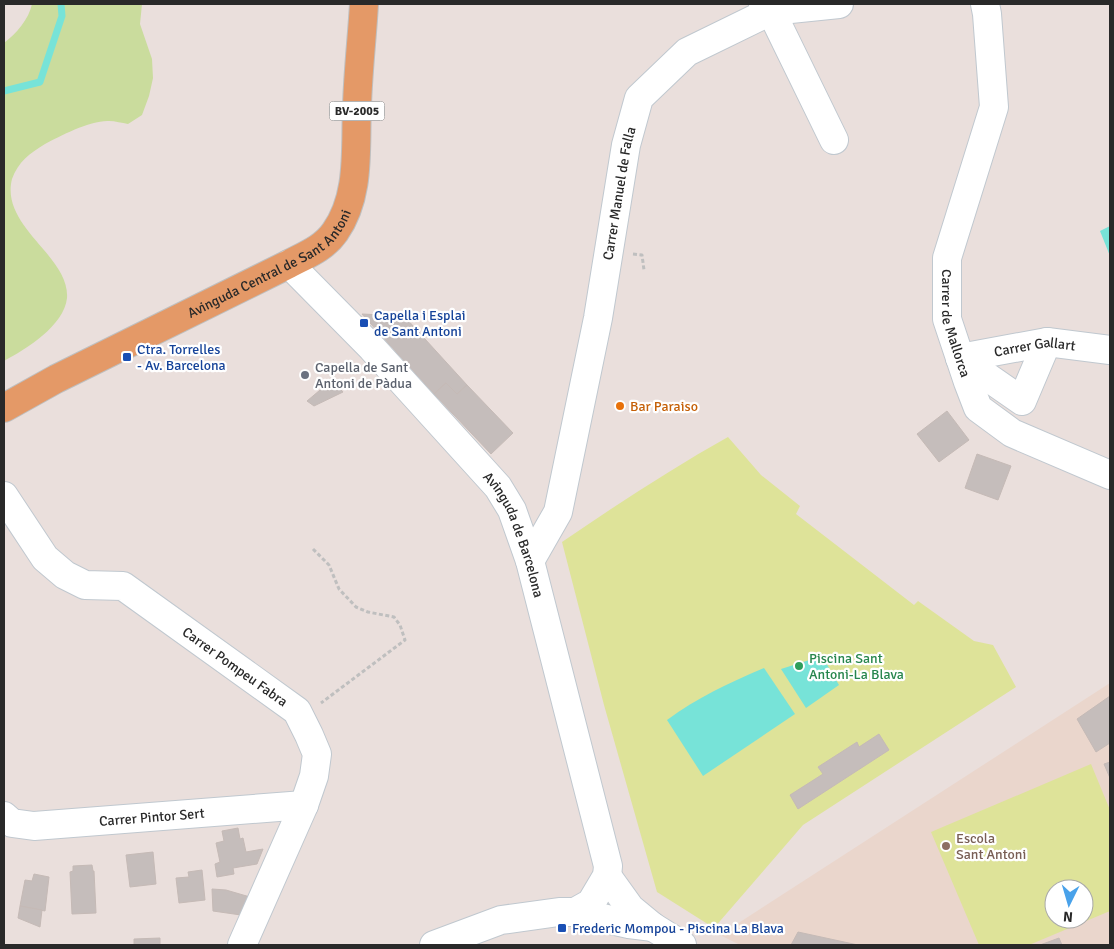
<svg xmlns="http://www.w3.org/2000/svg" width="1114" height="949" font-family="Signika,sans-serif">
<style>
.education{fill:#ead6cc;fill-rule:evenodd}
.green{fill:#cadc9d}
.pitch{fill:#dee399;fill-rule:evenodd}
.water{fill:#77e3d8}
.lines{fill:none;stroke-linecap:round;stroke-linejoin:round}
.stream{stroke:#77e3d8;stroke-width:7}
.building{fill:#c5bdbb;stroke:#c5bab6}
.minor-casing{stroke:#c0c8cf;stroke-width:30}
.major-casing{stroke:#bfbfbf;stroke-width:30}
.path{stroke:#bfbfbf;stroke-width:3;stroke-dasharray:4 2.5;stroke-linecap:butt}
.minor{stroke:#fff;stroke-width:28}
.major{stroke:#e49967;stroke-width:28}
.transit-dot{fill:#1a4fb4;stroke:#fff;stroke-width:2}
.worship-dot{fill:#6b7280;stroke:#fff;stroke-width:2}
.food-dot{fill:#e8710a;stroke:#fff;stroke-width:2}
.leisure-dot{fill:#2e9e5b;stroke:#fff;stroke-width:2}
.education-dot{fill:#8d6e63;stroke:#fff;stroke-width:2}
.labels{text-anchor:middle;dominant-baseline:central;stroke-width:4.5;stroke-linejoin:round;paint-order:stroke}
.shield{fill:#fff;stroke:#696969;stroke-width:1}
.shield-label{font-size:12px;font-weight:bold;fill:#292929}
.street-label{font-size:14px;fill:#292929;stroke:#fff}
.transit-label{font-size:14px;fill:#164399;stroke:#fff;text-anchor:start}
.worship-label{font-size:14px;fill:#5b616d;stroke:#fff;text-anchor:start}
.food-label{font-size:14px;fill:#c56008;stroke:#fff;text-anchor:start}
.leisure-label{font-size:14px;fill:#27864d;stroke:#fff;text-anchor:start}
.education-label{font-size:14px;fill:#785e54;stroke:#fff;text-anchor:start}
</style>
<rect width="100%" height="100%" fill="#eadfdc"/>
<path class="education" d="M 1110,683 L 1110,945 L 740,945 L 720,935 ZM 1054,889 L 1084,889 L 1084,919 L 1054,919 Z"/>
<path class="green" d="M 32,4 L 142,4 L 140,24 L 152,59 L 153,78 L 149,96 L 142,115 L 128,124 C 122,123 115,121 109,121 C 91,120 60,136 45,144 C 30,153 18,162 12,179 C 0,227 70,256 67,298 C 64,326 26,349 4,361 L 4,43 C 16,34 29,19 32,4 Z"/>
<g class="pitch">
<path d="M 728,437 L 761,475 L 800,506 L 796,514 L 914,605 L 918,601 L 974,641 L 993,645 L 1016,687 L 803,825 L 714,928 L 657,892 L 604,705 L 562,542 C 616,505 671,469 728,437 Z"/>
<path d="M 1091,764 L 1110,810 L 1110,911 L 1029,945 L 979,945 L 931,832 ZM 1054,889 L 1084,889 L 1084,919 L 1054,919 Z"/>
</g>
<g class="water">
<path d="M 1110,226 L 1110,256 L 1100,231 Z"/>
<path d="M 822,656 L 839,685 L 806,708 L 781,669 Z"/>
<path d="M 764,668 L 795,714 L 703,776 L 667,720 C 698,697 729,683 764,668 Z"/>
</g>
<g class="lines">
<path class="stream" d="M 4,91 L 40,82 L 62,16 L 61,4"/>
</g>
<g class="building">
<path d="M 362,314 L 404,316 L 467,385 L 457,394 L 446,383 L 434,394 Z"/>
<path d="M 332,380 L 343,392 L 314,406 L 307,401 Z"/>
<path d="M 446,383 L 457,394 L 467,385 L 513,433 L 491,454 L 434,394 Z"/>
<path d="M 947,411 L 969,440 L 939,462 L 917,434 Z"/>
<path d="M 977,454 L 1011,466 L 998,500 L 965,488 Z"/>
<path d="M 1110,696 L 1110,743 L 1096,752 L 1077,719 Z"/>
<path d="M 879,734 L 889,750 L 798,809 L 790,795 L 823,774 L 818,767 L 857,742 L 859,747 Z"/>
<path d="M 1110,762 L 1110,778 L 1104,764 Z"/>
<path d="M 238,828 L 240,839 L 243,838 L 246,852 L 263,849 L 257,864 L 233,868 L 234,874 L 217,877 L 215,864 L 220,862 L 216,843 L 224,841 L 222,831 Z"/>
<path d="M 153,852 L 156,884 L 130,887 L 126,855 Z"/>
<path d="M 92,865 L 93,871 L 94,871 L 96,913 L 72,914 L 70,872 L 73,871 L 73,866 Z"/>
<path d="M 202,870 L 205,900 L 179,903 L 176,878 L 189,877 L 188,872 Z"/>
<path d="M 34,874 L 49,877 L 45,911 L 20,906 L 25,880 L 32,881 Z"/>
<path d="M 212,889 L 226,890 L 250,897 L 241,915 L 213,911 Z"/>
<path d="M 20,906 L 42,910 L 40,927 L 18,918 Z"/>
<path d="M 798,932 L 858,945 L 791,945 Z"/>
<path d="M 160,938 L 160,945 L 134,945 L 134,939 Z"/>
<path d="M 1059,938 L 1062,945 L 1040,945 Z"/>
</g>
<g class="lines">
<g class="minor-casing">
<g id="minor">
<path d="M 763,4 L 771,11 L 834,140"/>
<path id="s1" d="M 985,4 L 987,14 L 994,107 L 947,258 L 947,319 L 968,382 L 978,408 L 1012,433 L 1110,475"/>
<path id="s2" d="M 289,264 L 372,348 L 498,487 L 512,510 L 530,561 L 608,866 L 607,876 L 591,903 L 575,912"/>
<path id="s3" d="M 960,358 L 1047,342 L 1110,350"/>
<path d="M 960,358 L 1022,401 L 1047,342"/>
<path id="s4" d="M 4,496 L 45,558 L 65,575 L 85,585 L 123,586 L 297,711 L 309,735 L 317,754 L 314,776 L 304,805 L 242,945"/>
<path id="s5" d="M 530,561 L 558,512 L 598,318 L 626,145 L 639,98 L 687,52 L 771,11 L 839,4"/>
<path id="s6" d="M 4,816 L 12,823 L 34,826 L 304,805"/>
<path d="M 607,876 L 630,908 L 653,927 L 682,945"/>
<path d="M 434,945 L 501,920 L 559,912 L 575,912 L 629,924 L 653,927"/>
</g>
</g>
<g class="major-casing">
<g id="major">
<path id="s7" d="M 4,408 L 56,379 L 289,264 C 306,255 324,248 335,232 C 361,195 355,148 357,106 C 358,72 362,38 364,4"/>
</g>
</g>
<g class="path">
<path d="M 633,254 L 642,255 L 644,270"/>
<path d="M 313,549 L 329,565 L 339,589 L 356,607 L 368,612 L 394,617 L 400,625 L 405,640 L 321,703"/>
</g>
<use href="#minor" class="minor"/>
<use href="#major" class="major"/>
</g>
<g class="transit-dot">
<rect x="359" y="318" width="10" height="10" rx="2.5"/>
<rect x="122" y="352" width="10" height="10" rx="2.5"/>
<rect x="557" y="923" width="10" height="10" rx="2.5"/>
</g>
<circle class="worship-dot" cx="305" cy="375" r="5"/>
<circle class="food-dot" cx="620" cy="406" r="5"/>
<circle class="leisure-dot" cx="799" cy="666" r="5"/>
<circle class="education-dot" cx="946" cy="846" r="5"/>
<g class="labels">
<rect class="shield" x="329.5" y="101.5" width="55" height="19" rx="4"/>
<g class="shield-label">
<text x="357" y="111">BV-2005</text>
</g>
<g class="street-label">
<text stroke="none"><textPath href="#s5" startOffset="381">Carrer Manuel de Falla</textPath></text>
<text stroke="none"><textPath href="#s7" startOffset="304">Avinguda Central de Sant Antoni</textPath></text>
<text stroke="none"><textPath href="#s1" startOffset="328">Carrer de Mallorca</textPath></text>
<text stroke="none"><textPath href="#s3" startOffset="76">Carrer Gallart</textPath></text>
<text stroke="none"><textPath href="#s2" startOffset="356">Avinguda de Barcelona</textPath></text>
<text stroke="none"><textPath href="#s4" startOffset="299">Carrer Pompeu Fabra</textPath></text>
<text stroke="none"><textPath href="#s6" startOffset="151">Carrer Pintor Sert</textPath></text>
</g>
<g class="transit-label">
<text x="374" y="315">Capella i Esplai<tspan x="374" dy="16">de Sant Antoni</tspan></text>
<text x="137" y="349">Ctra. Torrelles<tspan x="137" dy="16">- Av. Barcelona</tspan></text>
<text x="572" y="928">Frederic Mompou - Piscina La Blava</text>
</g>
<g class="worship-label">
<text x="315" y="367">Capella de Sant<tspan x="315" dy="16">Antoni de Pàdua</tspan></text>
</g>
<g class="food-label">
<text x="630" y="406">Bar Paraiso</text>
</g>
<g class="leisure-label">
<text x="809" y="658">Piscina Sant<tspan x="809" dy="16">Antoni-La Blava</tspan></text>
</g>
<g class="education-label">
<text x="956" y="838">Escola<tspan x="956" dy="16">Sant Antoni</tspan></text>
</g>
</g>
<rect width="1114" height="949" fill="none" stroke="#292929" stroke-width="10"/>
<g transform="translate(1069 904) rotate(185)"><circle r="24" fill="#ffffff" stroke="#a9a9a9"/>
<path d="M0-4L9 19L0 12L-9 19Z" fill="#49a2ea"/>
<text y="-8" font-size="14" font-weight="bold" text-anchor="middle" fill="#292929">N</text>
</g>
</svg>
